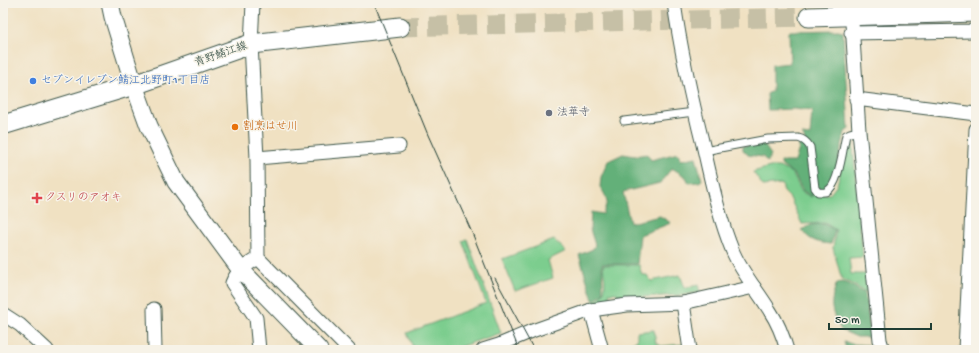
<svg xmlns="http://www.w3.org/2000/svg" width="979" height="353" font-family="'Gochi Hand','Klee One',sans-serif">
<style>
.green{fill:#7bcd8e;stroke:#4d8561}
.forest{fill:#64b079;stroke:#427656}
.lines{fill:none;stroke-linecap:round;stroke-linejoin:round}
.secondary-tunnel{stroke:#c6c0a6;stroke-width:19;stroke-dasharray:19 10;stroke-linecap:butt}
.service-casing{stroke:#3e5649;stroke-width:9}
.minor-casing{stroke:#3e5649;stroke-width:15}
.tertiary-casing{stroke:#3e5649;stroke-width:19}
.secondary-casing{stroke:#3e5649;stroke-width:21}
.service{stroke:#fff;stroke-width:7}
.minor{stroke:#fff;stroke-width:13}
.tertiary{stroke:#fff;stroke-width:17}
.secondary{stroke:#fff;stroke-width:19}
.tram{stroke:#1f3d34;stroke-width:1}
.shop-dot{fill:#3f7fe0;stroke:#f7f3e8;stroke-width:1.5}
.worship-dot{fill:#6b7280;stroke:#f7f3e8;stroke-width:1.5}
.food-dot{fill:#e8710a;stroke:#f7f3e8;stroke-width:1.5}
.health-dot{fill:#e0444e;stroke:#f7f3e8;stroke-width:1.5}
.labels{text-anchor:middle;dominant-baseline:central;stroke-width:3;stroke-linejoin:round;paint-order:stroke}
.street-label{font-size:11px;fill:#1f3d34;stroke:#f7f3e8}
.shop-label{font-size:11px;fill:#366cbe;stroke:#f7f3e8;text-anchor:start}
.worship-label{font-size:11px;fill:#5b616d;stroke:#f7f3e8;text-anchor:start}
.food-label{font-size:11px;fill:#c56008;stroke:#f7f3e8;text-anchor:start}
.health-label{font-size:11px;fill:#be3a42;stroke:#f7f3e8;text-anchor:start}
</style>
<rect width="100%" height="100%" fill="#f7f3e8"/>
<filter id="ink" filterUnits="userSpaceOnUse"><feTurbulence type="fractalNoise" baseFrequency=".025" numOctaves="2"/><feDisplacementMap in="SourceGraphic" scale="8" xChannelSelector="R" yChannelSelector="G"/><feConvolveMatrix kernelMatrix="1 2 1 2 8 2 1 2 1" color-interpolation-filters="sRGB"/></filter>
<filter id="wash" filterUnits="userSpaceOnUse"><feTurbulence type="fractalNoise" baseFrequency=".012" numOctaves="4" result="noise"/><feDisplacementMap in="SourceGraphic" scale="16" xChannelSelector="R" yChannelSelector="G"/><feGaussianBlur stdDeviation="0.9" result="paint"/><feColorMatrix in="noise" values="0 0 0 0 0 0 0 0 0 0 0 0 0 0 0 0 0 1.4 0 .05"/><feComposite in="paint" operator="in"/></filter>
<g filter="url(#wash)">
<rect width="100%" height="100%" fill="#f0e1c2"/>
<g class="green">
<path d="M 852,136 L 863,257 L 849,258 L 851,274 L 866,274 L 867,292 C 857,289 852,281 842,280 L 833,248 L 836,230 L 825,223 L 802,224 L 790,198 L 784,192 L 782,184 L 763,186 L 753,172 L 770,167 L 779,167 L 790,172 L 793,175 L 802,192 L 811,197 L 816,194 L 830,194 L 837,185 L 848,137 Z"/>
<path d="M 467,239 L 501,333 L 450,350 L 414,350 L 407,333 L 486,303 L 463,241 Z"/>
<path d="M 554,240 L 566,251 L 548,260 L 553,278 L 515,291 L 502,259 Z"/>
<path d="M 603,265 L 639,265 L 642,275 L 647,275 L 651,281 L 680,275 L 685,288 L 698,285 L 700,292 L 683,295 L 618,298 L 617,293 L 609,293 L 610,300 L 593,303 L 593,301 C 610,297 604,278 603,265 Z"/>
<path d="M 654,330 L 656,344 L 659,344 L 661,346 L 684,344 L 685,350 L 623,350 L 628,349 L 627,343 L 637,341 L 637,332 Z"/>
</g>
<g class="forest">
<path d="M 839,30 L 843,32 L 849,129 L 845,132 L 834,179 L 826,190 L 818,189 L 804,138 L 802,135 L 810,136 L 812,111 L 794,109 L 768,110 L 767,94 L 772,91 L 772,65 L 790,63 L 789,31 Z"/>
<path d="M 799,141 L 808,147 L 815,193 L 811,196 L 803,191 L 794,174 L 782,166 L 780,162 L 795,162 L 799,148 Z"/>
<path d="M 763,143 L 771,155 L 767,162 L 763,157 L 748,155 L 743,150 L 743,146 Z"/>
<path d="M 678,153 L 681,160 L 696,157 L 702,180 L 699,182 L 689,183 L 686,177 L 672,168 L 660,183 L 623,192 L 630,223 L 660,216 L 671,223 L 640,235 L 637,264 L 602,264 L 603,293 L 597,298 L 593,300 L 579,255 L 593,249 L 595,245 L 590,229 L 591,212 L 603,214 L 607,202 L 604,193 L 600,187 L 601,177 L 608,161 L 623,154 L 635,156 L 647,154 L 651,160 Z"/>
<path d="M 824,224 L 835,230 L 831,244 C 819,243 809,241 802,230 L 811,225 Z"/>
<path d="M 841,282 C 851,282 856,290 865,293 L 871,337 L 857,337 L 841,330 C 831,311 829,306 836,285 Z"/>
<path d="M 844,341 L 851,344 L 874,345 L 876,350 L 846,350 Z"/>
</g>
</g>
<g filter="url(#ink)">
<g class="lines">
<path class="secondary-tunnel" d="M 400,27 L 809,17"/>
<g class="service-casing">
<g id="service">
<path d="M 624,121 L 694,112"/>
<path d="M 704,151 L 768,139 L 798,138 C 803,139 807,142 810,147 L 815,188 L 818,192 C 821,192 825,193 827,191 C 839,186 843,147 846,135 L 850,133 L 859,131"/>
</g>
</g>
<g class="minor-casing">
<g id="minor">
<path d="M 253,3 L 251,44 L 257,158 L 258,258 L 349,350"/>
<path d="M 674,3 C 681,52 692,101 704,149 C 712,184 719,218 733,252 C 742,273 758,291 770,311 C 778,323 783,336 787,350"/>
<path d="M 852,23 L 859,131 L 880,340 L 883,350"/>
<path d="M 851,33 L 973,31 L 976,29"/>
<path d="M 856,99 L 976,114"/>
<path d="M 257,158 L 399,146"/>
<path d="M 258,258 C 247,265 237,270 232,283 L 256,318 L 259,350"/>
<path d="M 683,303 L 690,350"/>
<path d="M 154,309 L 155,350"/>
<path d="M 591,310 L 602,350"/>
<path d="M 3,314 L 20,325 L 47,350"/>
<path d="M 483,350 L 499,345 L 532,331 L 591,310 L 627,305 L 683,303 L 754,287"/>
<path d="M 965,350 L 976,129"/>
</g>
</g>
<g class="tertiary-casing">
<path id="tertiary" d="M 110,3 L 113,17 L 134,85 L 149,126 L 176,182 L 240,269 L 319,350"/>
</g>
<g class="secondary-casing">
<g id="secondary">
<path d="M 809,17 L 976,12"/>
<path d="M 3,125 L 134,85 L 251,44 L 400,27"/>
</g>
</g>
<use href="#service" class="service"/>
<use href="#minor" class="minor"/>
<use href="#tertiary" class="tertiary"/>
<use href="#secondary" class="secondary"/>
<g class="tram">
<path d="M 374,3 L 428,135 L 473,235 L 519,350"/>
<path d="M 495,278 L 534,350"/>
</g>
</g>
</g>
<circle class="shop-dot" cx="33" cy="81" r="4"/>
<circle class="worship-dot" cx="549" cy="113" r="4"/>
<circle class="food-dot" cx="235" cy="127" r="4"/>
<path class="health-dot" d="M35 192h4v4h4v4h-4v4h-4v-4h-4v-4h4z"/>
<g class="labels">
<g class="street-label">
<text transform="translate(221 55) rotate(-19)">青野鯖江線</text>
</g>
<g class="shop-label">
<text x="41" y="81">セブンイレブン鯖江北野町1丁目店</text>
</g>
<g class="worship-label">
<text x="557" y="113">法華寺</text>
</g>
<g class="food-label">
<text x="243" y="127">割烹はせ川</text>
</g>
<g class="health-label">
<text x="45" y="198">クスリのアオキ</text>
</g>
</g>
<rect width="979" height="353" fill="none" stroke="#f7f3e8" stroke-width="16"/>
<path d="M829 323v6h102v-6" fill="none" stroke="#1f3d34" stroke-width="2"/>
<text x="835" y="323" font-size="12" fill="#1f3d34" stroke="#f7f3e8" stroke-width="3" paint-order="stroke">50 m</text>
</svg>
